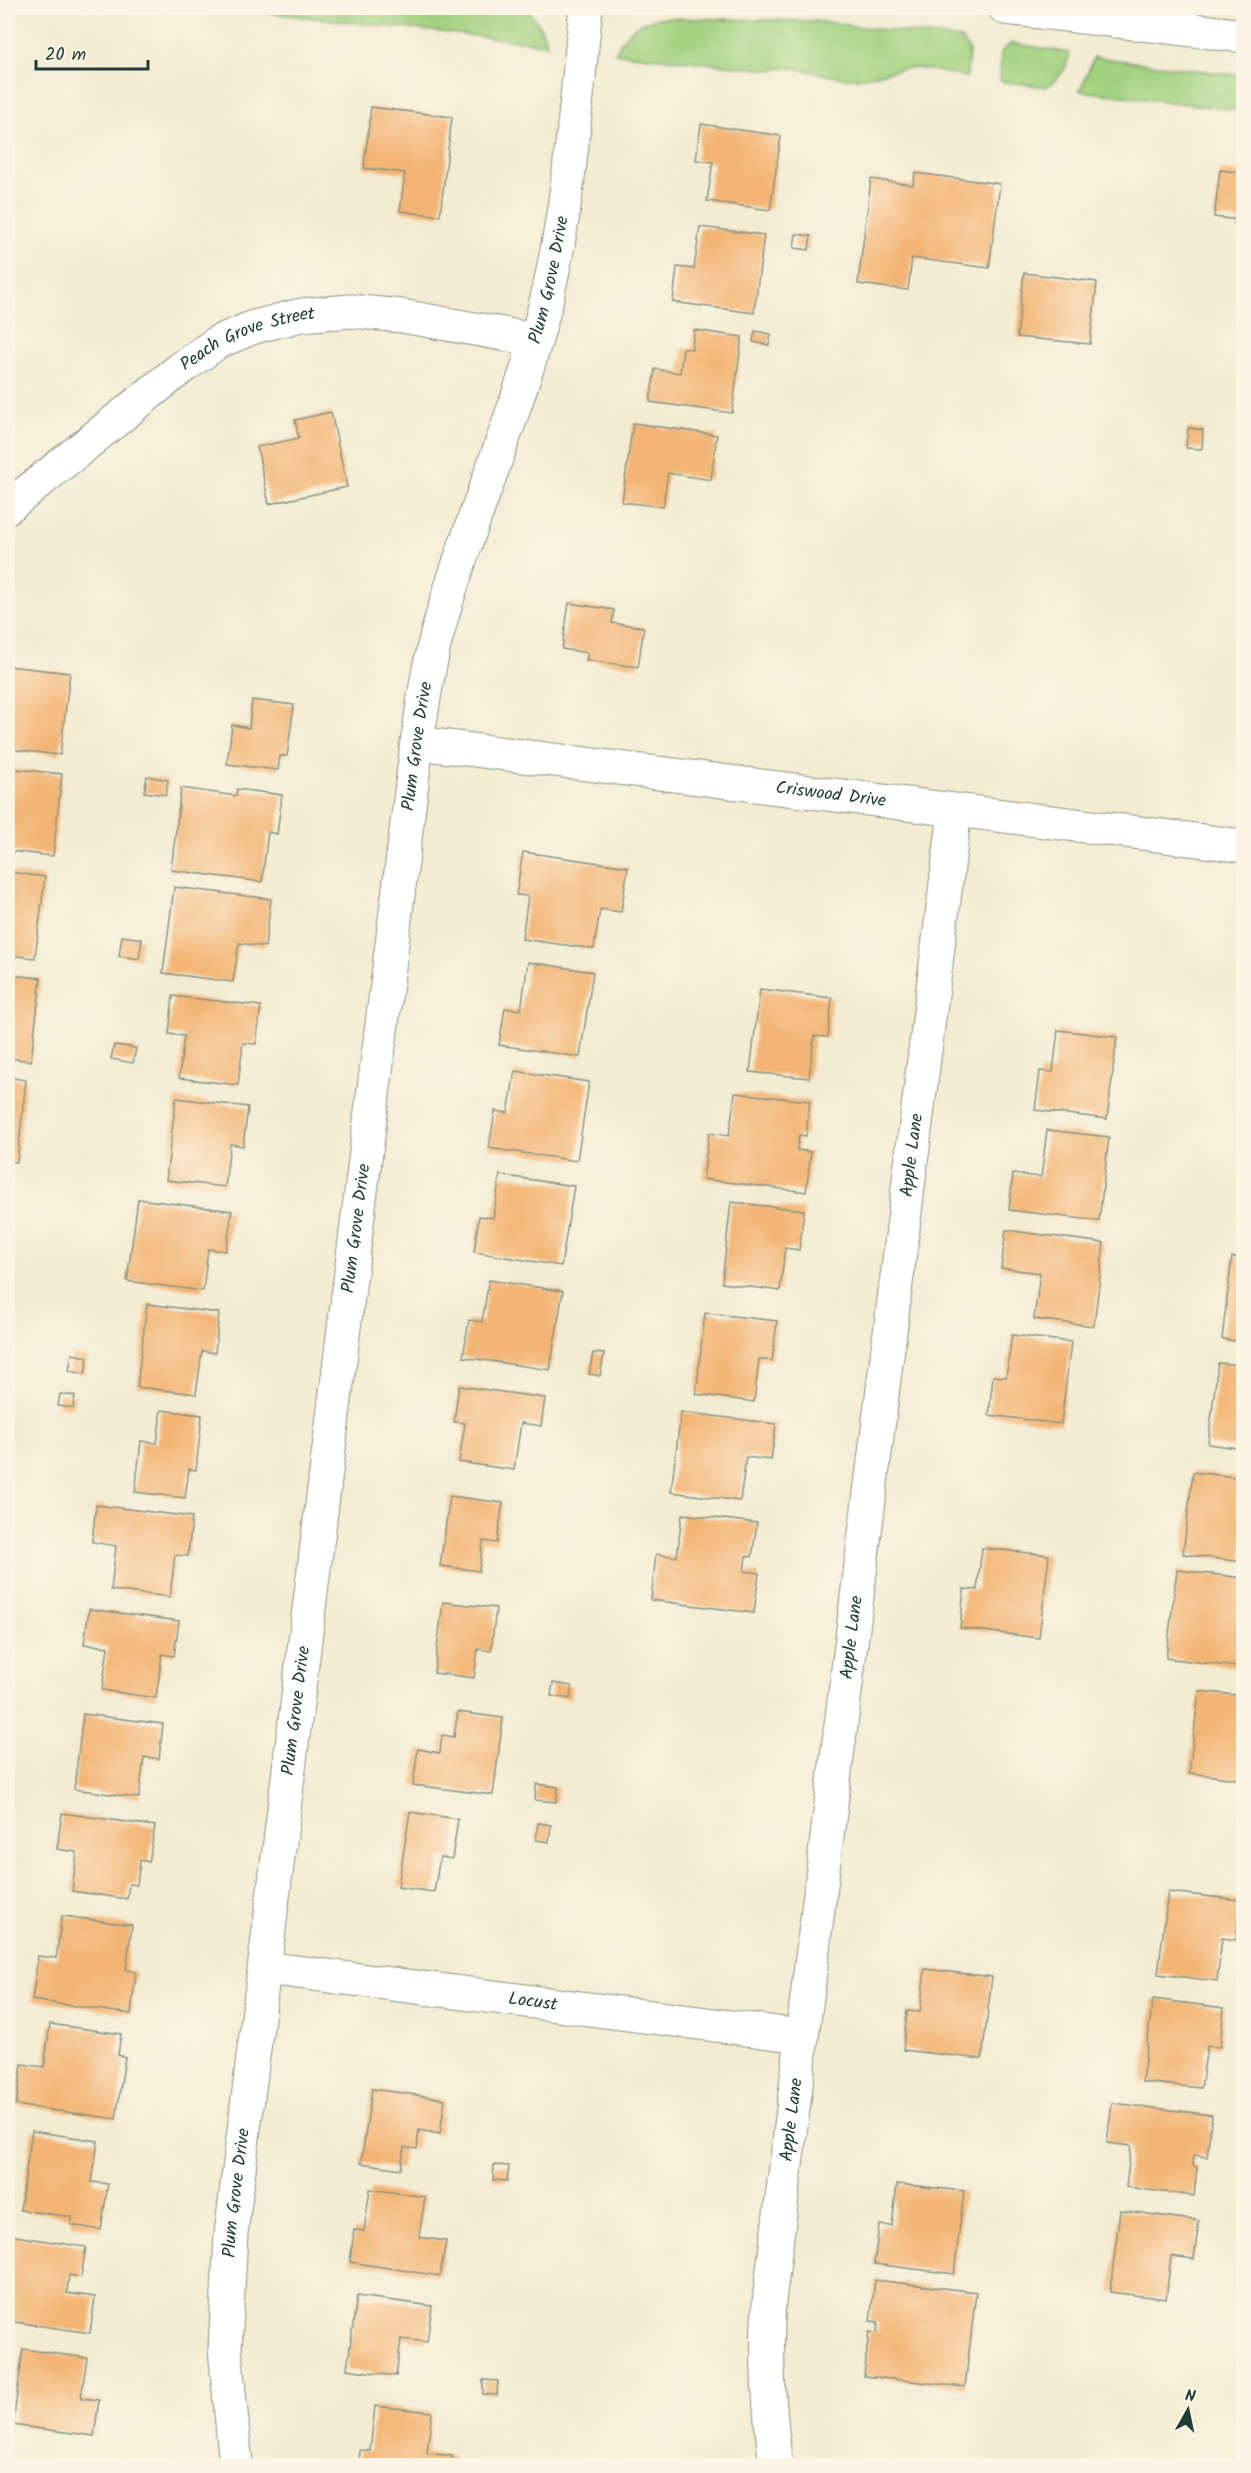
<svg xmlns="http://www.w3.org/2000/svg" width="1251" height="2473" font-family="Kalam,sans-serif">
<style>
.green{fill:#a1d17f;stroke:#60875a;stroke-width:1.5}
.building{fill:#f3b574}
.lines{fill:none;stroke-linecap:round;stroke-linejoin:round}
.minor-casing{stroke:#899483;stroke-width:35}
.minor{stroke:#fff;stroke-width:33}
.labels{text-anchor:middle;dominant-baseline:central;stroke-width:4.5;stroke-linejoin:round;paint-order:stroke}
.street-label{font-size:18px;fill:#1f3d34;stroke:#fcf5e5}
</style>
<rect width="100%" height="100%" fill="#fcf5e5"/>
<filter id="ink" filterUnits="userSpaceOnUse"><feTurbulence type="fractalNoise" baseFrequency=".0167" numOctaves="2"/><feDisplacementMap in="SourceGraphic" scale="12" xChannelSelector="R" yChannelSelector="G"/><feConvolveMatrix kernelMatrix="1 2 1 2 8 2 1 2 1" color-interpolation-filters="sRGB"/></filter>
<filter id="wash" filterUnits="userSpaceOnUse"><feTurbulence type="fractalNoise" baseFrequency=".008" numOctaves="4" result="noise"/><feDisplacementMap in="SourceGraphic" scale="24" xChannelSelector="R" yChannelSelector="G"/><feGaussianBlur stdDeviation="1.35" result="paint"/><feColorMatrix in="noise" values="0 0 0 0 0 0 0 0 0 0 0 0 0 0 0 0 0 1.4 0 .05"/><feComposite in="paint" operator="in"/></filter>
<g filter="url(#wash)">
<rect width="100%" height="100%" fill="#f3ecd2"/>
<g class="green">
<path d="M 226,8 L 524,8 C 537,18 542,29 547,44 Z"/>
<path d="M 658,18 L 814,21 L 961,39 L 969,50 L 967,77 C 950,74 929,68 912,68 C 890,69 870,79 848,78 C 817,77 802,63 771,70 L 615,53 C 625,32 635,23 658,18 Z"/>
<path d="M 1011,43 L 1070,53 C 1066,70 1061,77 1046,87 L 1000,81 L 1001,52 Z"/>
<path d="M 1094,57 L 1243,76 L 1243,111 L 1080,91 Z"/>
</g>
<g id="blocks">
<g class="building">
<path d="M 371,107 L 452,117 L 440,216 L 400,211 L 405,173 L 364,168 Z"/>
<path d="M 701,124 L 781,136 L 770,210 L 707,201 L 713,162 L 696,160 Z"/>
<path d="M 1220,170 L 1244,173 L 1244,232 L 1238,231 L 1239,220 L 1214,217 Z"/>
<path d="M 915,173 L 1000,184 L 989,268 L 912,258 L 908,290 L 858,284 L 871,179 L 913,185 Z"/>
<path d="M 700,227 L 764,235 L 754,313 L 673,302 L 677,267 L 694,269 Z"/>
<path d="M 796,234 L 811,236 L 809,250 L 794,248 Z"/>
<path d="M 1024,273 L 1097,282 L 1090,344 L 1017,337 Z"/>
<path d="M 694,330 L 742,337 L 732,413 L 650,402 L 655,369 L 680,373 L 683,348 L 692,349 Z"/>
<path d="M 755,331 L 771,334 L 769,345 L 753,342 Z"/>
<path d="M 331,412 L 347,487 L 269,504 L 257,447 L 299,438 L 295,420 Z"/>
<path d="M 633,423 L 717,435 L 711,480 L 668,473 L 663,507 L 622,502 Z"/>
<path d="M 1188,428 L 1203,430 L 1202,449 L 1186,448 Z"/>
<path d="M 569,603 L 614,610 L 612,623 L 644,627 L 638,667 L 586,660 L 588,653 L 562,649 Z"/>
<path d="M 8,666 L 70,673 L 60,755 L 8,749 Z"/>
<path d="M 252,700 L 294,705 L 287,756 L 280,756 L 278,770 L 227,764 L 232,725 L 249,728 Z"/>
<path d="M 8,768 L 62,774 L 53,856 L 8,851 Z"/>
<path d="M 147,776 L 168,780 L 166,795 L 144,792 Z"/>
<path d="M 181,788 L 236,796 L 237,789 L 282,795 L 277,834 L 268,832 L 262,882 L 171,870 Z"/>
<path d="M 523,852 L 628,867 L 621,912 L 600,909 L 594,949 L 522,939 L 528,896 L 516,895 Z"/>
<path d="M 8,872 L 45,877 L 35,958 L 8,955 Z"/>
<path d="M 174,887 L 271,899 L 265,947 L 239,943 L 233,982 L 163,973 Z"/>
<path d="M 122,936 L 142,939 L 139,959 L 119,956 Z"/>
<path d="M 528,962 L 593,972 L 580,1057 L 499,1045 L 505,1008 L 521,1010 Z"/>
<path d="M 8,975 L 41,978 L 31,1061 L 8,1058 Z"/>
<path d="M 760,989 L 832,998 L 828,1037 L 814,1036 L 809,1078 L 750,1072 Z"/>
<path d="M 173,996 L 261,1006 L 256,1044 L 243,1043 L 238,1085 L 179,1078 L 184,1036 L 169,1034 Z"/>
<path d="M 1058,1030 L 1117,1037 L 1107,1119 L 1035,1110 L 1040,1071 L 1053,1072 Z"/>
<path d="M 114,1045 L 136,1048 L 133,1063 L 111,1059 Z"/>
<path d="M 515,1071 L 589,1082 L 577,1161 L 489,1148 L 495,1111 L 508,1113 Z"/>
<path d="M 8,1077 L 26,1080 L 17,1162 L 8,1161 Z"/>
<path d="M 735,1093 L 810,1101 L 806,1136 L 799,1135 L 797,1150 L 811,1152 L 806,1192 L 703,1179 L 709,1133 L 729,1136 Z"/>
<path d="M 176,1098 L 248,1107 L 243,1146 L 230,1144 L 225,1187 L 166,1180 Z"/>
<path d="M 1047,1130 L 1109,1137 L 1099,1221 L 1009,1210 L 1013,1174 L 1041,1177 Z"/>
<path d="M 500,1175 L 574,1186 L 561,1266 L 474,1252 L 479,1216 L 493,1218 Z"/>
<path d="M 138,1199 L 232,1211 L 226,1251 L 208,1249 L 203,1291 L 127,1281 Z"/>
<path d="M 731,1202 L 804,1210 L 799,1250 L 785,1248 L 780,1291 L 722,1283 Z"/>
<path d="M 1006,1230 L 1104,1243 L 1094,1326 L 1034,1319 L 1040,1273 L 1001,1268 Z"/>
<path d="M 1232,1257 L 1244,1259 L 1244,1342 L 1222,1339 Z"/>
<path d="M 489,1280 L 563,1291 L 550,1370 L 463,1357 L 469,1320 L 482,1322 Z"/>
<path d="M 147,1304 L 219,1313 L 215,1353 L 202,1351 L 196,1394 L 137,1387 Z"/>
<path d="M 705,1313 L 777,1321 L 772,1361 L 759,1359 L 754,1402 L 696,1394 Z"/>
<path d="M 1012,1335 L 1071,1342 L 1061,1424 L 989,1415 L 993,1376 L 1006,1377 Z"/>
<path d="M 593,1353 L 604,1354 L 600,1376 L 589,1374 Z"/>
<path d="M 72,1354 L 88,1357 L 85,1374 L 69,1371 Z"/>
<path d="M 1218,1363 L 1244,1365 L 1244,1449 L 1208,1444 Z"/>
<path d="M 459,1386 L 545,1398 L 541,1426 L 521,1423 L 514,1470 L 459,1462 L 465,1423 L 454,1422 Z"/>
<path d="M 60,1394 L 75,1396 L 73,1408 L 58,1406 Z"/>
<path d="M 161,1410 L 202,1415 L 196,1470 L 189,1469 L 185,1498 L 135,1492 L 141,1441 L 157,1443 Z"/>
<path d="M 681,1412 L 776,1424 L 771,1460 L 746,1457 L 740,1501 L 671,1492 Z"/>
<path d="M 1193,1472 L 1244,1478 L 1242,1562 L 1183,1554 Z"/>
<path d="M 450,1496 L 503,1503 L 497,1543 L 483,1541 L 479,1571 L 440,1566 Z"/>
<path d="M 96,1505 L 192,1517 L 188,1556 L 175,1555 L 170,1597 L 111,1590 L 116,1546 L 92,1542 Z"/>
<path d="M 682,1514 L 757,1523 L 752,1557 L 746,1556 L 744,1571 L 759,1573 L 754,1613 L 651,1600 L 656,1554 L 677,1557 Z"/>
<path d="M 982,1548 L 1049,1555 L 1039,1638 L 960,1628 L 964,1589 L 977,1590 Z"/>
<path d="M 1177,1570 L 1243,1578 L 1244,1668 L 1166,1658 Z"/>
<path d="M 443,1602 L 496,1608 L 491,1651 L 478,1649 L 474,1678 L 434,1673 Z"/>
<path d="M 89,1609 L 179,1621 L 174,1656 L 162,1654 L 156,1698 L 102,1690 L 108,1647 L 84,1644 Z"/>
<path d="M 553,1683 L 572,1686 L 570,1699 L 551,1696 Z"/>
<path d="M 1199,1691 L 1244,1696 L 1244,1780 L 1189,1773 Z"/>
<path d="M 458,1712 L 503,1718 L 493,1795 L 413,1785 L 418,1749 L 440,1753 L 442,1735 L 454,1737 Z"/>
<path d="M 83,1714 L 163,1724 L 159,1759 L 144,1757 L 139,1798 L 74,1789 Z"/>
<path d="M 536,1784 L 558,1787 L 556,1802 L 535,1800 Z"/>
<path d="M 410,1812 L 458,1819 L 452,1859 L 440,1857 L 434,1892 L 398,1887 Z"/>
<path d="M 62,1813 L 155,1826 L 149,1862 L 140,1860 L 137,1885 L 129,1884 L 127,1899 L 72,1891 L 77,1852 L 57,1849 Z"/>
<path d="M 538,1823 L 551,1825 L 549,1842 L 536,1840 Z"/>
<path d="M 1168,1892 L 1240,1900 L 1236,1940 L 1222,1938 L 1217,1981 L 1158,1974 Z"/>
<path d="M 62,1916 L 132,1925 L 126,1970 L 136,1972 L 131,2014 L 32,2000 L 38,1956 L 56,1958 Z"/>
<path d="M 925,1969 L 992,1977 L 982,2059 L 903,2050 L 907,2011 L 920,2012 Z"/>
<path d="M 1153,1999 L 1224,2008 L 1220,2047 L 1207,2046 L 1201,2088 L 1142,2082 Z"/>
<path d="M 50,2024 L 121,2034 L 118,2055 L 125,2057 L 116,2119 L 16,2105 L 22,2064 L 44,2067 Z"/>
<path d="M 372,2089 L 445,2099 L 440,2134 L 419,2130 L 417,2149 L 404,2147 L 401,2169 L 361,2163 Z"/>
<path d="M 1112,2103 L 1212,2115 L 1207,2157 L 1194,2155 L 1193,2166 L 1197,2167 L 1194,2196 L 1126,2187 L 1131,2146 L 1107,2143 Z"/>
<path d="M 32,2131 L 98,2141 L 92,2182 L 108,2184 L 101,2230 L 71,2225 L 72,2217 L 20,2210 Z"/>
<path d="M 494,2165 L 509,2166 L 507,2181 L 493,2180 Z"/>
<path d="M 897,2184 L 964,2191 L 954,2274 L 874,2264 L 879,2225 L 892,2226 Z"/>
<path d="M 370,2189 L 425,2197 L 419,2237 L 446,2241 L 440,2276 L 350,2262 L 354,2230 L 364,2231 Z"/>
<path d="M 1120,2210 L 1199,2221 L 1194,2259 L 1171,2256 L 1166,2299 L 1110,2292 Z"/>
<path d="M 9,2235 L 86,2247 L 81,2277 L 69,2275 L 67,2293 L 95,2297 L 90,2333 L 8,2321 Z"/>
<path d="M 875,2280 L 976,2292 L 965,2387 L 864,2376 L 869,2332 L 877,2333 L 878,2322 L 870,2321 Z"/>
<path d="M 357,2296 L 432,2306 L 427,2342 L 401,2339 L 396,2376 L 347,2369 Z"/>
<path d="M 23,2349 L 87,2358 L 81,2398 L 99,2400 L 94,2436 L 13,2425 Z"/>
<path d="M 483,2380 L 498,2381 L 497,2395 L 483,2394 Z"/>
<path d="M 375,2406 L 432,2412 L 427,2453 L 452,2456 L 451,2466 L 359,2466 L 360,2450 L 370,2451 Z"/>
</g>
</g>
</g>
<g filter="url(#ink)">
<use href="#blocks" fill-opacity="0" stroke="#899483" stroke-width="1.5"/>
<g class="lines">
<g class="minor-casing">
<g id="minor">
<path d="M 1005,8 L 1244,36"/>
<path id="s1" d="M 8,507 L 180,369 L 218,342 L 254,327 L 301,315 L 350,311 L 402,316 L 536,340"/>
<path id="s2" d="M 417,743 L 1244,846"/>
<path id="s3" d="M 265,1968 L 801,2036"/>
<path id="s4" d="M 236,2466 L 225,2349 L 231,2234 L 417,743 C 423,705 428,665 439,627 C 466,530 508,437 536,339 C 568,232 574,118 586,8"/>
<path id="s5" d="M 776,2466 C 769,2410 765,2358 769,2302 L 955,811"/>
</g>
</g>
<use href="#minor" class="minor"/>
</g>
</g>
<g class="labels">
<g class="street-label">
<text stroke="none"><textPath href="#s4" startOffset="2218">Plum Grove Drive</textPath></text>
<text stroke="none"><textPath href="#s1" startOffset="296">Peach Grove Street</textPath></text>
<text stroke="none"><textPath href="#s4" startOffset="1732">Plum Grove Drive</textPath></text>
<text stroke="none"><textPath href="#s2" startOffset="417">Criswood Drive</textPath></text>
<text stroke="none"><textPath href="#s5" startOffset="1320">Apple Lane</textPath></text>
<text stroke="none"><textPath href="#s4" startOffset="1246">Plum Grove Drive</textPath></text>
<text stroke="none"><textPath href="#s5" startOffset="834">Apple Lane</textPath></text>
<text stroke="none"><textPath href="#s4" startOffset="760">Plum Grove Drive</textPath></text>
<text stroke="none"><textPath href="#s3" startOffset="270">Locust</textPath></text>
<text stroke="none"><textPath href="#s5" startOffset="348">Apple Lane</textPath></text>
<text stroke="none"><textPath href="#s4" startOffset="274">Plum Grove Drive</textPath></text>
</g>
</g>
<rect width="1251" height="2473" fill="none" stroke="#fcf5e5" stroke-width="30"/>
<g transform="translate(1188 2410) rotate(9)" stroke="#fcf5e5" stroke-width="4.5" paint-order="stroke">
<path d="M0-4.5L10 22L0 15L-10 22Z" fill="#1f3d34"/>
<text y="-9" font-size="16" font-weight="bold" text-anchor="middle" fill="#1f3d34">N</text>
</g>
<path d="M36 60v9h112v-9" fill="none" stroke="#1f3d34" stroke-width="3"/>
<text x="45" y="60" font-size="18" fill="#1f3d34" stroke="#fcf5e5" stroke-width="4.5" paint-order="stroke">20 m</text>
</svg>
